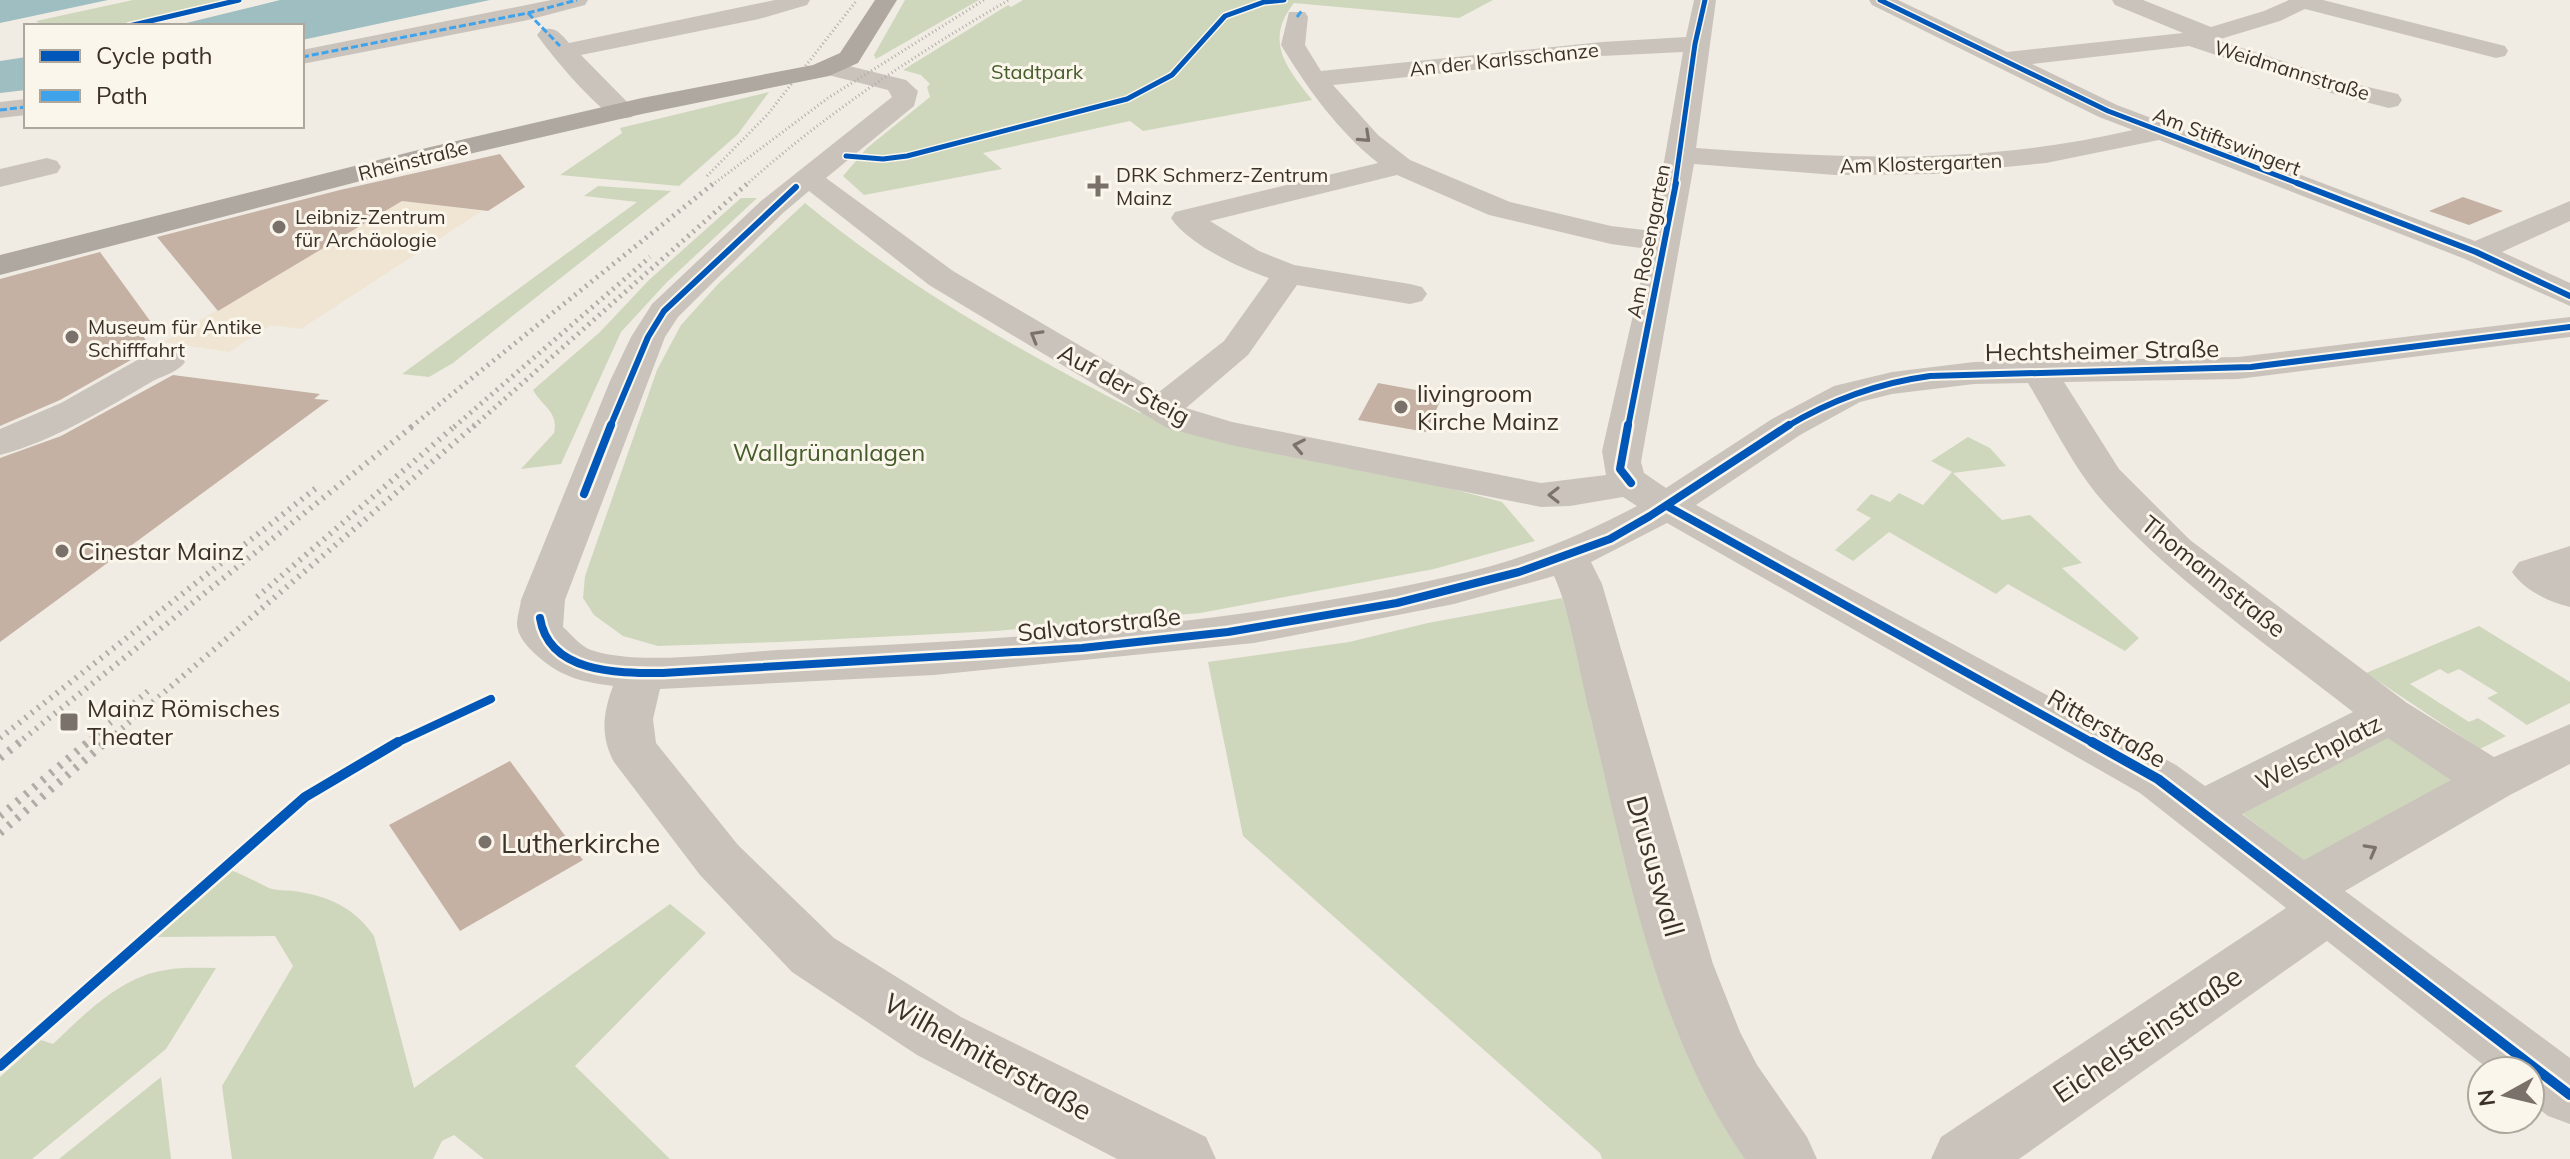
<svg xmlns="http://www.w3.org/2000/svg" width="2570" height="1159" font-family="Mulish,sans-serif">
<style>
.green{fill:#ced7bc}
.plaza{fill:#efe5d2}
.water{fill:#9ebec2}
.building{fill:#c5b1a4}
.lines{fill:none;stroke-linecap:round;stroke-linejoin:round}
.minor{fill:#c9c3bc;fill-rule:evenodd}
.major{fill:#aea8a1;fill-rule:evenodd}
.rail-far3{stroke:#b1aca6;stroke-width:3;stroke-dasharray:1 3;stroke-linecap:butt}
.rail-far2{stroke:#b1aca6;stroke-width:5;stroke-dasharray:2 5;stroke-linecap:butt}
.rail-far1{stroke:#b1aca6;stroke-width:6;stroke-dasharray:2 6;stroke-linecap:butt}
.rail{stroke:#b1aca6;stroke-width:8;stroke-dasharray:3 8;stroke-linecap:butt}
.quiet{stroke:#3fa3eb;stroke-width:3;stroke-dasharray:7 3;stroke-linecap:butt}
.cycleway-far3-casing{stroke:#fbf6eb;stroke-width:8}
.cycleway-far2-casing{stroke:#fbf6eb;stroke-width:10}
.cycleway-far1-casing{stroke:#fbf6eb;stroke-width:13}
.cycleway-casing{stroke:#fbf6eb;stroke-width:15}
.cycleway-far3{stroke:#0057b8;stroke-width:5}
.cycleway-far2{stroke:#0057b8;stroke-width:6}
.cycleway-far1{stroke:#0057b8;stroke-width:8}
.cycleway{stroke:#0057b8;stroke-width:10}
.oneway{stroke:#7b736b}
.poi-dot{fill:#7a726a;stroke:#fbf6eb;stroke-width:3}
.labels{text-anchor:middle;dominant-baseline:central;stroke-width:6;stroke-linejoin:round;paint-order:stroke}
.far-street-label{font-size:20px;fill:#3b3129;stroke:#fbf6eb}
.far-park-label{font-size:20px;fill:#445b2b;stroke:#fbf6eb}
.far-poi-label{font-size:20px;fill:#3b3129;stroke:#fbf6eb;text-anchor:start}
.street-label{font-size:24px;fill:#3b3129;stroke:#fbf6eb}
.poi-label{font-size:24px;fill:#3b3129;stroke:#fbf6eb;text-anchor:start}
.park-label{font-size:24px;fill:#445b2b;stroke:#fbf6eb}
.near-poi-label{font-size:28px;fill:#3b3129;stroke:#fbf6eb;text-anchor:start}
.near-street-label{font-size:28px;fill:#3b3129;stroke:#fbf6eb}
</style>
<rect width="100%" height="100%" fill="#f0ece3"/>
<g class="green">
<path d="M 133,0 L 230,0 L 118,26 L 43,26 L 36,21 Z"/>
<path d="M 905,0 L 979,0 L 876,59 L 874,55 Z"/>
<path d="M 1023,0 L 1493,0 L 1459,18 L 1294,3 C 1264,41 1286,67 1312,100 L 1143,131 L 1130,121 L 983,153 L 1002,169 L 864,195 L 843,176 L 867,148 L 930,97 L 927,87 L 930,84 L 921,75 L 903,70 L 1008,5 L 1011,7 Z"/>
<path d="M 769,92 L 738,134 L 679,186 L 560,175 L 622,133 L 620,128 Z"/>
<path d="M 598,186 L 671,191 L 453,363 L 429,377 L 402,374 L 637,202 L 584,196 Z"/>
<path d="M 741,198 L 757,198 L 667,282 L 621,332 L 561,464 L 521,469 L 554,433 C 559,412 542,406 533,390 L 600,332 L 649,280 Z"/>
<path d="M 805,203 C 907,287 1023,353 1140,413 L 1146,409 L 1502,502 L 1535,541 L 1434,569 L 1200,613 L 996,631 L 780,642 L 658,646 L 623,636 L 594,615 L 583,598 L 585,576 L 657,370 L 681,325 L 719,283 Z"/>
<path d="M 1968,437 L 1990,448 L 2006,466 L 1953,473 L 2002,520 L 2030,515 L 2082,563 L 2062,568 L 2139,638 L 2125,651 L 2008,584 L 1996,594 L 1889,532 L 1853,561 L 1835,550 L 1871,518 L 1856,510 L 1871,494 L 1890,502 L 1899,493 L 1923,505 L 1952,472 L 1931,461 Z"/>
<path d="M 1562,598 L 1756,1159 L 1602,1159 L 1600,1153 L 1243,836 L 1208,662 L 1349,642 L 1428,623 Z"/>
<path d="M 2479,626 L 2570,682 L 2570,703 L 2527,725 L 2487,698 L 2498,693 L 2459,669 L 2448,674 L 2440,669 L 2410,684 L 2469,722 L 2478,718 L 2506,736 L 2480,749 L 2366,673 Z"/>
<path d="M 2396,732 L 2465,778 L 2306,863 L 2239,811 Z"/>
<path d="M 230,870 C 244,875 257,882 269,888 C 276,891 287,890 294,891 C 328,896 354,907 374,936 L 414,1088 L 670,904 L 706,933 L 575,1066 L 670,1159 L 484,1159 L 454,1135 L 442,1141 L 433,1159 L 232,1159 L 222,1086 L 293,966 L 275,936 L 155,937 Z"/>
<path d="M 216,968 L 166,1049 L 32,1159 L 0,1159 L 0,1077 L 41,1040 L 53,1044 C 84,1015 121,976 166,970 C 182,967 199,968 216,968 Z"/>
<path d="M 161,1077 L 171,1159 L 59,1159 Z"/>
</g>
<path class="plaza" d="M 402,201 L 482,211 L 301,329 L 271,325 L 229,352 L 163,342 Z"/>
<g class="water">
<path d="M 0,0 L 108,0 L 0,23 Z"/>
<path d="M 280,0 L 490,0 L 302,40 L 302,26 L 174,26 Z"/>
<path d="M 26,57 L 26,90 L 0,93 L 0,61 Z"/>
</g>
<g class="building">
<path d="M 500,154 L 525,187 L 488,211 L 402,201 L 218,311 L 157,237 L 340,190 Z"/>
<path d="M 2463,197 L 2503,211 L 2469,225 L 2429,211 Z"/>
<path d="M 100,252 L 156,329 L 141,334 L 155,351 L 138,356 L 60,400 L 0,426 L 0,279 Z"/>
<path d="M 173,375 L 320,394 L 314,399 L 329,400 L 0,642 L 0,458 L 61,436 Z"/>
<path d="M 1378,383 L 1443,395 L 1426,432 L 1358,420 Z"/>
<path d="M 510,761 L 583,860 L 460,931 L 389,825 Z"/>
</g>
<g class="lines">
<g class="minor">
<path d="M 551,0 L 588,0 L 585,5 L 528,20 L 302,64 L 302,50 Z"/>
<path d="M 775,0 L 810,0 L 807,5 L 759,19 L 581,55 L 636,111 L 632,117 C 626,118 619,120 613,116 C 593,105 551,55 537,35 L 541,30 C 555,26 560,33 569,43 Z"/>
<path d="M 1694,0 L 1716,0 L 1696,148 C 1849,159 1981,165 2133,130 L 2099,117 L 1872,5 L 1869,0 L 1898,0 L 2007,52 L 2183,33 L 2115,5 L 2112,0 L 2143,0 L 2211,27 L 2264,11 L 2289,0 L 2323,0 L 2505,46 L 2508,51 L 2505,56 L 2496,58 L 2305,9 L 2280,21 L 2217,40 L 2351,83 L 2398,94 L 2402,100 L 2398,106 L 2389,108 L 2334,94 L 2189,46 L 2032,64 L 2117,105 L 2475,241 L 2570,201 L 2570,221 L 2502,252 L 2570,283 L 2570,306 L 2465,259 L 2159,140 L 2046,163 L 1933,174 L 1835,175 L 1694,164 L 1641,462 L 1644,473 L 1666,488 L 1772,419 L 1834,386 L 1892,372 L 1974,362 L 2238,357 L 2570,317 L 2570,337 L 2238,379 L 2064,382 L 2119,469 L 2190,540 L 2407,703 L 2494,757 L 2570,724 L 2570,764 L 2510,795 L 2345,891 L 2570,1058 L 2570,1124 L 2548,1116 L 2530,1102 L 2530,1071 L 2491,1071 L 2327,941 L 2019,1159 L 1931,1159 L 1941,1137 L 2286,908 L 2140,793 L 1667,523 L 1591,562 L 1602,584 L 1713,964 L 1740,1032 L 1757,1065 L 1807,1137 L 1817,1159 L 1745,1159 C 1655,1031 1627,867 1591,718 C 1580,677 1571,613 1554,576 L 1454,604 L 1254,643 L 934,675 L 660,689 L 653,719 L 656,743 L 738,845 L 834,938 L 961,1017 L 1206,1137 L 1216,1159 L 1117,1159 L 917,1055 L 792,972 L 700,875 L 614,762 C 600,736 603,713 613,686 C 578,681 560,677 533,652 C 526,645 518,636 517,625 C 517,617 520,608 521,600 L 610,381 L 631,337 L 652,304 L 761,201 L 892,97 L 888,90 L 820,73 L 817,68 L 820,63 L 829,61 L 906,80 L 918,91 L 914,106 L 826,178 L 953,271 L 1159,392 L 1224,341 L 1269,278 C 1239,268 1188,244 1171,218 L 1175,212 L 1378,163 C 1338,131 1307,88 1281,45 L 1289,12 L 1305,12 L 1308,17 L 1305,45 L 1321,71 L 1602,42 L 1686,37 ZM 1683,52 L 1652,231 L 1611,226 L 1510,202 L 1410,160 L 1378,135 L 1333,85 L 1602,56 ZM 1397,175 L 1489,215 L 1611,244 L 1648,249 L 1602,451 L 1606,475 L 1541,483 L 1232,422 L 1186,408 L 1248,355 L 1297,285 L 1410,304 L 1422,301 L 1427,294 L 1422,287 L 1410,284 L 1294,265 L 1259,251 L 1210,221 ZM 809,191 L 929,285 L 1167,428 L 1231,445 L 1541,507 L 1570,506 L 1623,497 L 1637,506 C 1576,538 1519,561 1451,576 C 1231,626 1003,640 778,650 C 728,653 637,666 591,650 C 580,646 572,635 563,627 L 565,600 L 665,337 L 678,317 L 783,213 ZM 2028,383 C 2053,424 2074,470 2107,506 C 2176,582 2272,648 2353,712 L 2205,786 L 2176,765 L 1696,505 L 1800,435 L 1860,402 L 1892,394 L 1974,384 ZM 2388,738 L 2451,780 L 2304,860 L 2242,814 Z"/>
<path d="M 26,99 L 26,115 L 0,118 L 0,102 Z"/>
<path d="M 47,158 L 57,161 L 61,167 L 57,173 L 0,187 L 0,169 Z"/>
<path d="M 167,351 L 180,354 L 185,362 C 178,372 165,375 153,381 C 105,409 54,441 0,455 L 0,429 L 61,403 L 139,359 Z"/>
<path d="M 2570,546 L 2570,607 C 2549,602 2524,590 2512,572 L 2519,562 Z"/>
</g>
<path class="major" d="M 875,0 L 897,0 L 858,63 L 829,76 L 642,114 L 426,164 L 0,275 L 0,255 L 422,149 L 642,98 L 813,65 L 840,53 Z"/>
<g class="rail-far3">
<path d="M 707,176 L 768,114 L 857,0"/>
<path d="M 712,185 L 828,98 L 984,0"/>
<path d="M 746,185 C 825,114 917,53 1009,0"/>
</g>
<g class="rail-far2">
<path d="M 411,427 L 714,183"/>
<path d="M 454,427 L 650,257"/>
<path d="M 473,427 L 748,183"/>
</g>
<g class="rail-far1">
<path d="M 257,597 L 456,425"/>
<path d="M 0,738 L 316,488"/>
<path d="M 17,744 L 414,425"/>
<path d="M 85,744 L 148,691"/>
<path d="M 104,744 L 475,425"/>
</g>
<g class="rail">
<path d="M 0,758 L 20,742"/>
<path d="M 0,816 L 88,742"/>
<path d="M 0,833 L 106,742"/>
</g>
<g class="quiet">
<path d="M 528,13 L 560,46"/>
<path d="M 1297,17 L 1303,9"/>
<path d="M 302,57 L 528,13 L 577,0"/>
<path d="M 0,110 L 26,107"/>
</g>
<g class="cycleway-far3-casing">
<g id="cycleway-far3">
<path d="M 1880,0 L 2108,111 L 2302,185"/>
<path d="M 129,26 L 239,0"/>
<path d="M 846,156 L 883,159 L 907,156 L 1127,99 L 1172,75 L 1225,16 L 1264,2 L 1284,0"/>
<path d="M 1675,185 L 1695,44 L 1705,0"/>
</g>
</g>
<g class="cycleway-far2-casing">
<g id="cycleway-far2">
<path d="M 2297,183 L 2476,252 L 2570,296"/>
<path d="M 610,427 L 648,337 L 664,311 L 796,187"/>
<path d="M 1628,427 L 1676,183"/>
<path d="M 1786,427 C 1831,400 1878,383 1930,376 L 2251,367 L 2570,327"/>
</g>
</g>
<g class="cycleway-far1-casing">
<g id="cycleway-far1">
<path d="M 1628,425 L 1620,469 L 1631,483"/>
<path d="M 584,494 L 611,425"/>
<path d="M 1667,506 L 2095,744"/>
<path d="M 540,618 C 549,674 619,673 663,673 L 1082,648 L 1228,632 L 1397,603 L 1519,572 L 1610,539 L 1650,516 L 1789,425"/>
<path d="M 394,744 L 491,699"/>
</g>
</g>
<g class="cycleway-casing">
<g id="cycleway">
<path d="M 2092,742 L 2158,779 L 2570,1095"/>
<path d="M 0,1066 L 305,797 L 398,742"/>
</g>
</g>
<use href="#cycleway-far3" class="cycleway-far3"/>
<use href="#cycleway-far2" class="cycleway-far2"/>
<use href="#cycleway-far1" class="cycleway-far1"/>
<use href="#cycleway" class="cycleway"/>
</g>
<defs><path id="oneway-chevron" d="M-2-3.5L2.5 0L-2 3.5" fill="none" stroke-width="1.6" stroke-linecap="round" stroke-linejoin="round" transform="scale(2)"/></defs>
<g class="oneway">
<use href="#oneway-chevron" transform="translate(1365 137) rotate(43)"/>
<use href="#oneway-chevron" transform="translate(1036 336) rotate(-150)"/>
<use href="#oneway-chevron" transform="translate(1299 446) rotate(-169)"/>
<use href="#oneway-chevron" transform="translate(1554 495) rotate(-180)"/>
<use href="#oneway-chevron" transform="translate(2371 850) rotate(-29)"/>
</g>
<g class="poi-dot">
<path d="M1094 174h8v8h8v8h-8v8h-8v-8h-8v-8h8z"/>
<circle cx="279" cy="227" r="8"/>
<circle cx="72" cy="337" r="8"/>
<circle cx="1401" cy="407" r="8"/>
<circle cx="62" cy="551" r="8"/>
<rect x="59" y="712" width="20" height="20" rx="4"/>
<circle cx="485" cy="842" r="8"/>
</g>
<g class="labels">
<g class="far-street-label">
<text transform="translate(1504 59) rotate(-6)">An der Karlsschanze</text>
<text transform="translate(2292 70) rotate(17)">Weidmannstraße</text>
<text transform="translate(2227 141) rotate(21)">Am Stiftswingert</text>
<text transform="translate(413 160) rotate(-14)">Rheinstraße</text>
<text transform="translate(1921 163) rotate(-2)">Am Klostergarten</text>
<text transform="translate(1648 241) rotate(-79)">Am Rosengarten</text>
</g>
<g class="far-park-label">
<text x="1037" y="71">Stadtpark</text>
</g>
<g class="far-poi-label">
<text x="1116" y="174">DRK Schmerz-Zentrum<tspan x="1116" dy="23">Mainz</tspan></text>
<text x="295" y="216">Leibniz-Zentrum<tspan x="295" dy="23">für Archäologie</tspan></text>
<text x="88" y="326">Museum für Antike<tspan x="88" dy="23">Schifffahrt</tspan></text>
</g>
<g class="street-label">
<text transform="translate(2102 350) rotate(-1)">Hechtsheimer Straße</text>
<text transform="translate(1124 384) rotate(28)">Auf der Steig</text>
<text transform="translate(2214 576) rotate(39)">Thomannstraße</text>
<text transform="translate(1099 624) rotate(-6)">Salvatorstraße</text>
<text transform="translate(2107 728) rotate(30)">Ritterstraße</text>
<text transform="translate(2318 752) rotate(-27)">Welschplatz</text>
</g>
<g class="poi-label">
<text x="1417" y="393">livingroom<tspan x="1417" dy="28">Kirche Mainz</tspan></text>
<text x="78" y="551">Cinestar Mainz</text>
<text x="87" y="708">Mainz Römisches<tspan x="87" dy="28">Theater</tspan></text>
</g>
<g class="park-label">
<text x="829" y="452">Wallgrünanlagen</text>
</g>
<g class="near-poi-label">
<text x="501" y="842">Lutherkirche</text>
</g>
<g class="near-street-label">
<text transform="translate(1656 866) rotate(74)">Drususwall</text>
<text transform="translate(2147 1034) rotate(-34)">Eichelsteinstraße</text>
<text transform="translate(988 1056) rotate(29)">Wilhelmiterstraße</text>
</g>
</g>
<rect x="24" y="24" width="280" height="104" fill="#fbf6eb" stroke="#aea79d" stroke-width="2"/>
<rect x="40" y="50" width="40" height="12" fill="#0057b8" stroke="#aea79d" stroke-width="2"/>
<text x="96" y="64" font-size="24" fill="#3b3129">Cycle path</text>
<rect x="40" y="90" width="40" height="12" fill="#3fa3eb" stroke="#aea79d" stroke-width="2"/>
<text x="96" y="104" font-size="24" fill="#3b3129">Path</text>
<g transform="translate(2506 1095) rotate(262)"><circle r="38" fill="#fbf6eb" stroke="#aea79d" stroke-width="2"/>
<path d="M0-6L14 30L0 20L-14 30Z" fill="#7a726a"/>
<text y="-12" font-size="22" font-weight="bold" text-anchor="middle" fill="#3b3129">N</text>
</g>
</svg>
